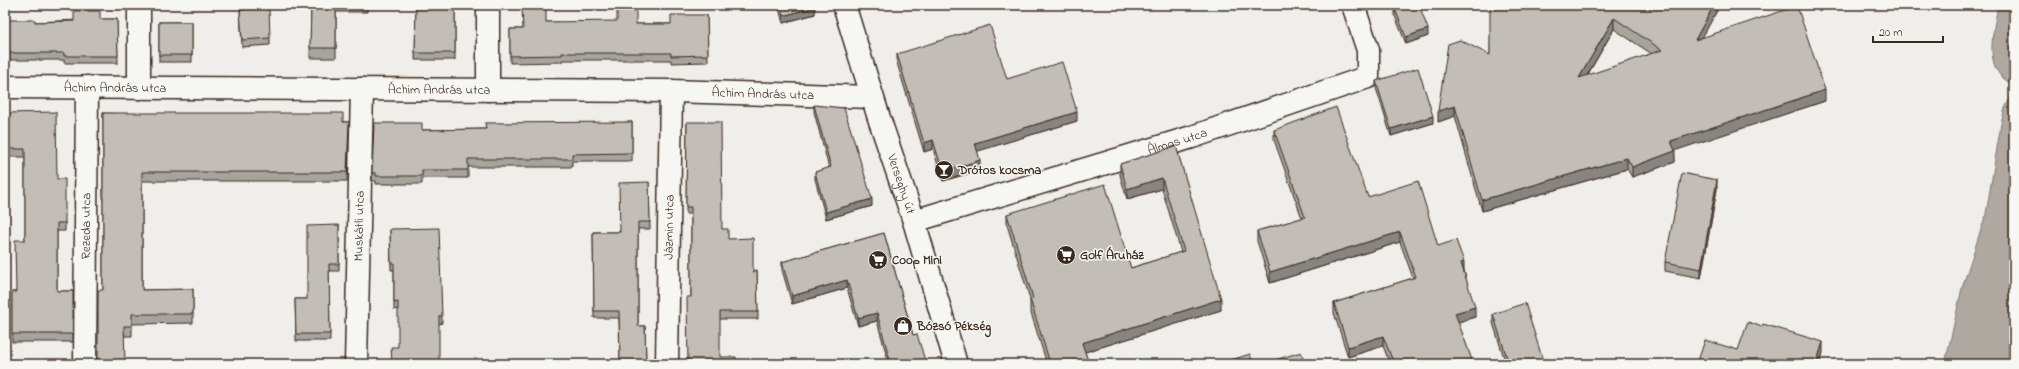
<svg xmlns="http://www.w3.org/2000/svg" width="2019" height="369" font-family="'Indie Flower',sans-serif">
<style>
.water{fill:#afa8a1;stroke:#81766d}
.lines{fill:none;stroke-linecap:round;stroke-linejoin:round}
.street-casing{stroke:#3b2a1e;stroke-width:25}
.secondary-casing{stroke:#3b2a1e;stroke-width:25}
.street{stroke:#f6f6f2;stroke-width:22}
.secondary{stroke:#f6f6f2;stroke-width:22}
.wall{fill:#a7a39d;stroke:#3b2a1e;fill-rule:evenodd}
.shaded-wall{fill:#888480;stroke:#3b2a1e}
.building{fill:#c2bdb7;stroke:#3b2a1e;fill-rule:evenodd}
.labels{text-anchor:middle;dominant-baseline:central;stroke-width:3;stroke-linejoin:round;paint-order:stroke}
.street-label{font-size:13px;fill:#3b2a1e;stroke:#f6f6f2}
.poi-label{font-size:13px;font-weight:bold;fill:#3b2a1e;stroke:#f6f6f2;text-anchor:start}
</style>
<rect width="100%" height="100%" fill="#efeeea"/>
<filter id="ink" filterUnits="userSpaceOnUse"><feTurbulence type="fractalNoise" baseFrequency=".025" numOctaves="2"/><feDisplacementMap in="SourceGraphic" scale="8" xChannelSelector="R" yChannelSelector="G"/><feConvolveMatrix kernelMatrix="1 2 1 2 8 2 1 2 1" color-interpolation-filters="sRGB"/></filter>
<g filter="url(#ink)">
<g class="water">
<path d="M 1998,5 L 2014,5 L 2014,87 C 2010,82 2004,80 2000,75 C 1985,57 1995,25 1998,5 Z"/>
<path d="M 2014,91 L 2014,364 L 1945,364 L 1962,288 L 1986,214 L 2001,124 L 2005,108 Z"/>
</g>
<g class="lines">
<g class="street-casing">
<g id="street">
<path id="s1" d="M 5,87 L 671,91 L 872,97"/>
<path d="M 139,88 L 139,5"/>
<path d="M 488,90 L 488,5"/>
<path id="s2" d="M 914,221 L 1192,137 L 1368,77 L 1368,50 L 1353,5"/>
<path id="s3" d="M 85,364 L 87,87"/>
<path id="s4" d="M 356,364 L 362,89"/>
<path id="s5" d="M 667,364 L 671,91"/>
</g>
</g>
<g class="secondary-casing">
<g id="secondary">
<path id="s6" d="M 844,5 L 879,118 L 914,221 L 956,364"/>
</g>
</g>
<use href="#street" class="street"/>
<use href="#secondary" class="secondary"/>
</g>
<g class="wall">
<path d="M 311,5 L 367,5 L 367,12 L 336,12 L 336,58 L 310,58 Z"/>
<path d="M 416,5 L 455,5 L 455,60 L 415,60 Z"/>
<path d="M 778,5 L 814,5 L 815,14 L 783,23 Z"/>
<path d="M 1491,5 L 1719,7 L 1702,37 L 1825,101 L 1674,150 L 1675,162 L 1632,177 L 1627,169 L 1482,211 L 1455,116 L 1438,122 L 1490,55 ZM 1614,29 L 1652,54 L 1587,76 Z"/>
<path d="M 1395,9 L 1428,36 L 1406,44 L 1395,16 Z"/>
<path d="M 240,10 L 270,38 L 270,45 L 242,47 Z"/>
<path d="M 707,15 L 708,62 L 671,63 L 671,60 L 562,60 L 562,62 L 510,63 L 510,29 L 522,29 L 546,22 L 636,24 L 671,24 Z"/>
<path d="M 100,19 L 117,19 L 118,63 L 64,63 L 64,60 L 5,60 L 5,20 L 35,22 Z"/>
<rect x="159" y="22" width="33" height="40"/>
<path d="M 897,54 L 1007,79 L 1077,121 L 977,151 L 980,170 L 943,181 L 933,149 L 924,152 L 897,63 Z"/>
<path d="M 1376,81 L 1433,123 L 1391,136 L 1376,88 Z"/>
<path d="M 814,105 L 872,206 L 826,219 L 815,179 L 815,172 L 829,168 L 814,112 Z"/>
<path d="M 5,113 L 57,179 L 65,223 L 65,231 L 57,231 L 57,291 L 73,291 L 73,342 L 12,342 L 12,292 L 16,292 L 25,240 L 25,157 L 5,157 Z"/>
<path d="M 103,113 L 349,122 L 347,181 L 142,181 L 142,290 L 193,289 L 193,323 L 132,324 L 132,336 L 125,336 L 103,290 Z"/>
<path d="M 632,122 L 632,161 L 572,161 L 572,167 L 468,167 L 468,178 L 422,178 L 422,184 L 376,184 L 376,181 L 372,181 L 374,123 L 422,130 L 486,129 Z"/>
<path d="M 687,122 L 722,229 L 728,239 L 753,272 L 757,270 L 758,319 L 720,319 L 688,364 L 691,297 L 691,214 L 686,214 Z"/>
<path d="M 1274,130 L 1438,246 L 1464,270 L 1475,317 L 1458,322 L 1473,364 L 1390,364 L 1383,346 L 1348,357 L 1334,313 L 1334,303 L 1413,278 L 1400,242 L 1270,283 L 1257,241 L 1257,231 L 1302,218 L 1274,140 Z"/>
<path d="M 1176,146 L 1221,310 L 1085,352 L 1089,364 L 1047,364 L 1030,310 L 1030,299 L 1007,225 L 1007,214 L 1131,268 L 1181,252 L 1162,189 L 1127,199 L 1120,175 L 1120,164 Z"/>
<path d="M 649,182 L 650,229 L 638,229 L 638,326 L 645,326 L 646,364 L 620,364 L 619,318 L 594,318 L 593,232 L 619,232 Z"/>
<path d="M 1717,189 L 1701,278 L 1665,271 L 1665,262 Z"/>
<path d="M 339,225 L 339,271 L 329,271 L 330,341 L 296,341 L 295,299 L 307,299 Z"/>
<path d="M 390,229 L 442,316 L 442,323 L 439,324 L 398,309 L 394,310 L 394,270 L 391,270 Z"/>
<path d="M 884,233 L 913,335 L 926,364 L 889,364 L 877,321 L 858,326 L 847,288 L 792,304 L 782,270 L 782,262 Z"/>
<path d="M 1493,314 L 1544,364 L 1506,364 L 1493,323 Z"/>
</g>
<g class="shaded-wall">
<path d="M 1714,5 L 1719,5 L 1719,7 L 1695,51 L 1695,40 Z"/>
<path d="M 815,7 L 815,14 L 783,23 L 783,16 Z"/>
<path d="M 1614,18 L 1614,29 L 1579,89 L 1579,78 Z"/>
<path d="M 1428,29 L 1428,36 L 1406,44 L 1406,37 Z"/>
<path d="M 1825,90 L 1825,101 L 1671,152 L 1671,141 Z"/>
<path d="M 1455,106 L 1455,116 L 1438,122 L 1438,111 Z"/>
<path d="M 1077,112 L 1077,121 L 975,152 L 975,143 Z"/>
<path d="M 1433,116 L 1433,123 L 1391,136 L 1391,129 Z"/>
<path d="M 933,140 L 933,149 L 924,152 L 924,143 Z"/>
<path d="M 1675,151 L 1675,162 L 1632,177 L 1632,167 Z"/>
<path d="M 1627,158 L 1627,169 L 1482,211 L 1482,200 Z"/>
<path d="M 980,160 L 980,170 L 943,181 L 943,172 Z"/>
<path d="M 1162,178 L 1162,189 L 1127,199 L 1127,189 Z"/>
<path d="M 1717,180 L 1717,189 L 1701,278 L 1701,269 Z"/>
<path d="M 872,199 L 872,206 L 826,219 L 826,212 Z"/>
<path d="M 1400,232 L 1400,242 L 1270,283 L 1270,272 Z"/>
<path d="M 1464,262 L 1464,272 L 1461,263 Z"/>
<path d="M 847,280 L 847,288 L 792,304 L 792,296 Z"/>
<path d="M 1221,299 L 1221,310 L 1082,353 L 1082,343 Z"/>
<path d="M 1475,307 L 1475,317 L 1455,323 L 1455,313 Z"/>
<path d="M 877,313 L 877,321 L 858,326 L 858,318 Z"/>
<path d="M 1383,336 L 1383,346 L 1348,357 L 1348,347 Z"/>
<path d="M 1823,342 L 1823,353 L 1820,364 L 1816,364 Z"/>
</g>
<g class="building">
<path d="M 311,5 L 336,5 L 336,48 L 310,48 Z"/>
<path d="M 416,5 L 455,5 L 455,53 L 415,53 Z"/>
<path d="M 617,5 L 636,5 L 636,24 L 671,24 L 671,15 L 707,15 L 708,55 L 671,56 L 671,53 L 562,53 L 562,55 L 510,56 L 510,29 L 523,29 L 522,9 L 546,8 L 546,22 L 617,21 Z"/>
<path d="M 780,5 L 814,5 L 815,7 L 783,16 Z"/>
<path d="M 1405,5 L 1419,5 L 1428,29 L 1406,37 L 1395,9 Z"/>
<path d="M 1491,5 L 1714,5 L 1695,40 L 1797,6 L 1825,90 L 1671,141 L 1675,151 L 1632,167 L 1627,158 L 1482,200 L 1455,106 L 1438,111 L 1448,44 L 1460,40 L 1490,55 L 1490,10 ZM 1614,18 L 1662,50 L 1579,78 Z"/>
<path d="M 269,8 L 270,38 L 242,40 L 240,10 Z"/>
<path d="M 74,11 L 100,11 L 100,19 L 117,19 L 118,56 L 64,56 L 64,53 L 5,53 L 5,20 L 35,20 L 35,22 L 74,21 Z"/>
<rect x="159" y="22" width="33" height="33"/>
<path d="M 990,25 L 1007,79 L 1062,62 L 1077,112 L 975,143 L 980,160 L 943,172 L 933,140 L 924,143 L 897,54 Z"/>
<path d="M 1418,68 L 1433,116 L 1391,129 L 1376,81 Z"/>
<path d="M 814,105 L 844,108 L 872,199 L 826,212 L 815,172 L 831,167 Z"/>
<path d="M 1336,107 L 1368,197 L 1418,181 L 1438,246 L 1456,240 L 1464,262 L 1461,263 L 1475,307 L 1455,313 L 1473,363 L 1469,364 L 1394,364 L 1383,336 L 1348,347 L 1334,303 L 1416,277 L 1400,232 L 1270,272 L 1257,231 L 1305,217 L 1274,130 Z"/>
<path d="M 56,112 L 57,179 L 65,179 L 65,223 L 57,223 L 57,291 L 73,291 L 73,334 L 12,334 L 12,292 L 16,292 L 15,240 L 25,240 L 25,149 L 5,149 L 5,113 Z"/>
<path d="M 103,113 L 343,113 L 343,122 L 349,122 L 347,172 L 142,172 L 142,290 L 193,289 L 193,314 L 132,314 L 132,326 L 124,326 L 125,364 L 98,364 L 98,290 L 103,290 Z"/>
<path d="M 632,122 L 632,153 L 572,154 L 572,159 L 468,159 L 468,170 L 422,170 L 422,176 L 376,176 L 376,173 L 372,173 L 374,123 L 422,123 L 422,130 L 486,129 L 485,123 Z"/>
<path d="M 687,122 L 721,122 L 722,229 L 728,229 L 728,239 L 753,238 L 753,272 L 757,270 L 758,312 L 720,312 L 720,357 L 736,357 L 736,364 L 688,364 L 687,297 L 691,297 L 691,207 L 686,207 Z"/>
<path d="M 1176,146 L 1221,299 L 1082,343 L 1089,364 L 1048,364 L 1050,363 L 1030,299 L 1033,298 L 1007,214 L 1105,184 L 1131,268 L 1184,251 L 1162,178 L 1127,189 L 1120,164 Z"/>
<path d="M 1682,173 L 1717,180 L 1701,269 L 1665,262 Z"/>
<path d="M 649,182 L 650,222 L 638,222 L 638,326 L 645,326 L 646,362 L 620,363 L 619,311 L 594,311 L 593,232 L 620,232 L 619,183 Z"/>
<path d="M 339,225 L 339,264 L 329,264 L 330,334 L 296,334 L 295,299 L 307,299 L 307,226 Z"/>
<path d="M 439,228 L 442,316 L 439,316 L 439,364 L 392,364 L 391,347 L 398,347 L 398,302 L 394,303 L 394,263 L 391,263 L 390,229 Z"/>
<path d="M 884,233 L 913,335 L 917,334 L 926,364 L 891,364 L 877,313 L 858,318 L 847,280 L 792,296 L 782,262 Z"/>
<path d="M 1525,303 L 1544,364 L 1509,364 L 1493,314 Z"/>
<path d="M 1748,322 L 1762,327 L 1763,324 L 1823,342 L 1816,364 L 1697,364 L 1705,340 L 1738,350 Z"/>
<path d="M 1301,352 L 1305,364 L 1262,364 Z"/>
<path d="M 1250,354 L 1253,364 L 1219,364 Z"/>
</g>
</g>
<defs>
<g id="bar-disc" transform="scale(1)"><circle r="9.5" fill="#3b2a1e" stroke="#f6f6f2"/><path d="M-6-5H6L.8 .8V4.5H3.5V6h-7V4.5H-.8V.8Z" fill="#fff"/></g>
<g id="supermarket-disc" transform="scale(1)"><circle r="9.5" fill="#3b2a1e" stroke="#f6f6f2"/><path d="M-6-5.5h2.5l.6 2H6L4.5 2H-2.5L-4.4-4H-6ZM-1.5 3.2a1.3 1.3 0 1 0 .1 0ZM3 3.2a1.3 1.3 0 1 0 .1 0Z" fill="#fff"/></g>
<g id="shop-disc" transform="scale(1)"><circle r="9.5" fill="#3b2a1e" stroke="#f6f6f2"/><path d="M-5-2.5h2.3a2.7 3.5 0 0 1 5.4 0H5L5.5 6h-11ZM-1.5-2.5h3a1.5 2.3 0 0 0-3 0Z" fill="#fff"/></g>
</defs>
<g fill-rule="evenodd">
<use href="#bar-disc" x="944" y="170"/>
<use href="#supermarket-disc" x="1066" y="255"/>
<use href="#supermarket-disc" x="878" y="260"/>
<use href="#shop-disc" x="903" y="326"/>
</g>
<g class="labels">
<g class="street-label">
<text stroke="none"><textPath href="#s1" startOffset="110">Áchim András utca</textPath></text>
<text stroke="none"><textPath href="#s1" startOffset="434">Áchim András utca</textPath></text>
<text stroke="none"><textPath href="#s1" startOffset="758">Áchim András utca</textPath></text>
<text stroke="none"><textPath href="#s2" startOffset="275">Álmos utca</textPath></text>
<text stroke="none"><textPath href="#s6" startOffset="188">Verseghy út</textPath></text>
<text stroke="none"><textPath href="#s3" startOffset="138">Rezeda utca</textPath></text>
<text stroke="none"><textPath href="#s4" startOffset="138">Muskátli utca</textPath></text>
<text stroke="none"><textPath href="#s5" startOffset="137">Jázmin utca</textPath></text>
</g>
<g class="poi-label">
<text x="958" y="170">Drótos kocsma</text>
<text x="1080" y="255">Golf Áruház</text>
<text x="892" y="260">Coop Mini</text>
<text x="917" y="326">Bózsó Pékség</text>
</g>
</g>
<rect width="2019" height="369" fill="none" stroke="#f6f6f2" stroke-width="20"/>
<rect x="10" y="10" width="1999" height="349" fill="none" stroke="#3b2a1e" stroke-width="1.5" filter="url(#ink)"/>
<path d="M1873 36v6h70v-6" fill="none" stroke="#3b2a1e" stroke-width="2"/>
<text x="1879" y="36" font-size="12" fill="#3b2a1e" stroke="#f6f6f2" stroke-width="3" paint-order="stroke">20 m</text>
</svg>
